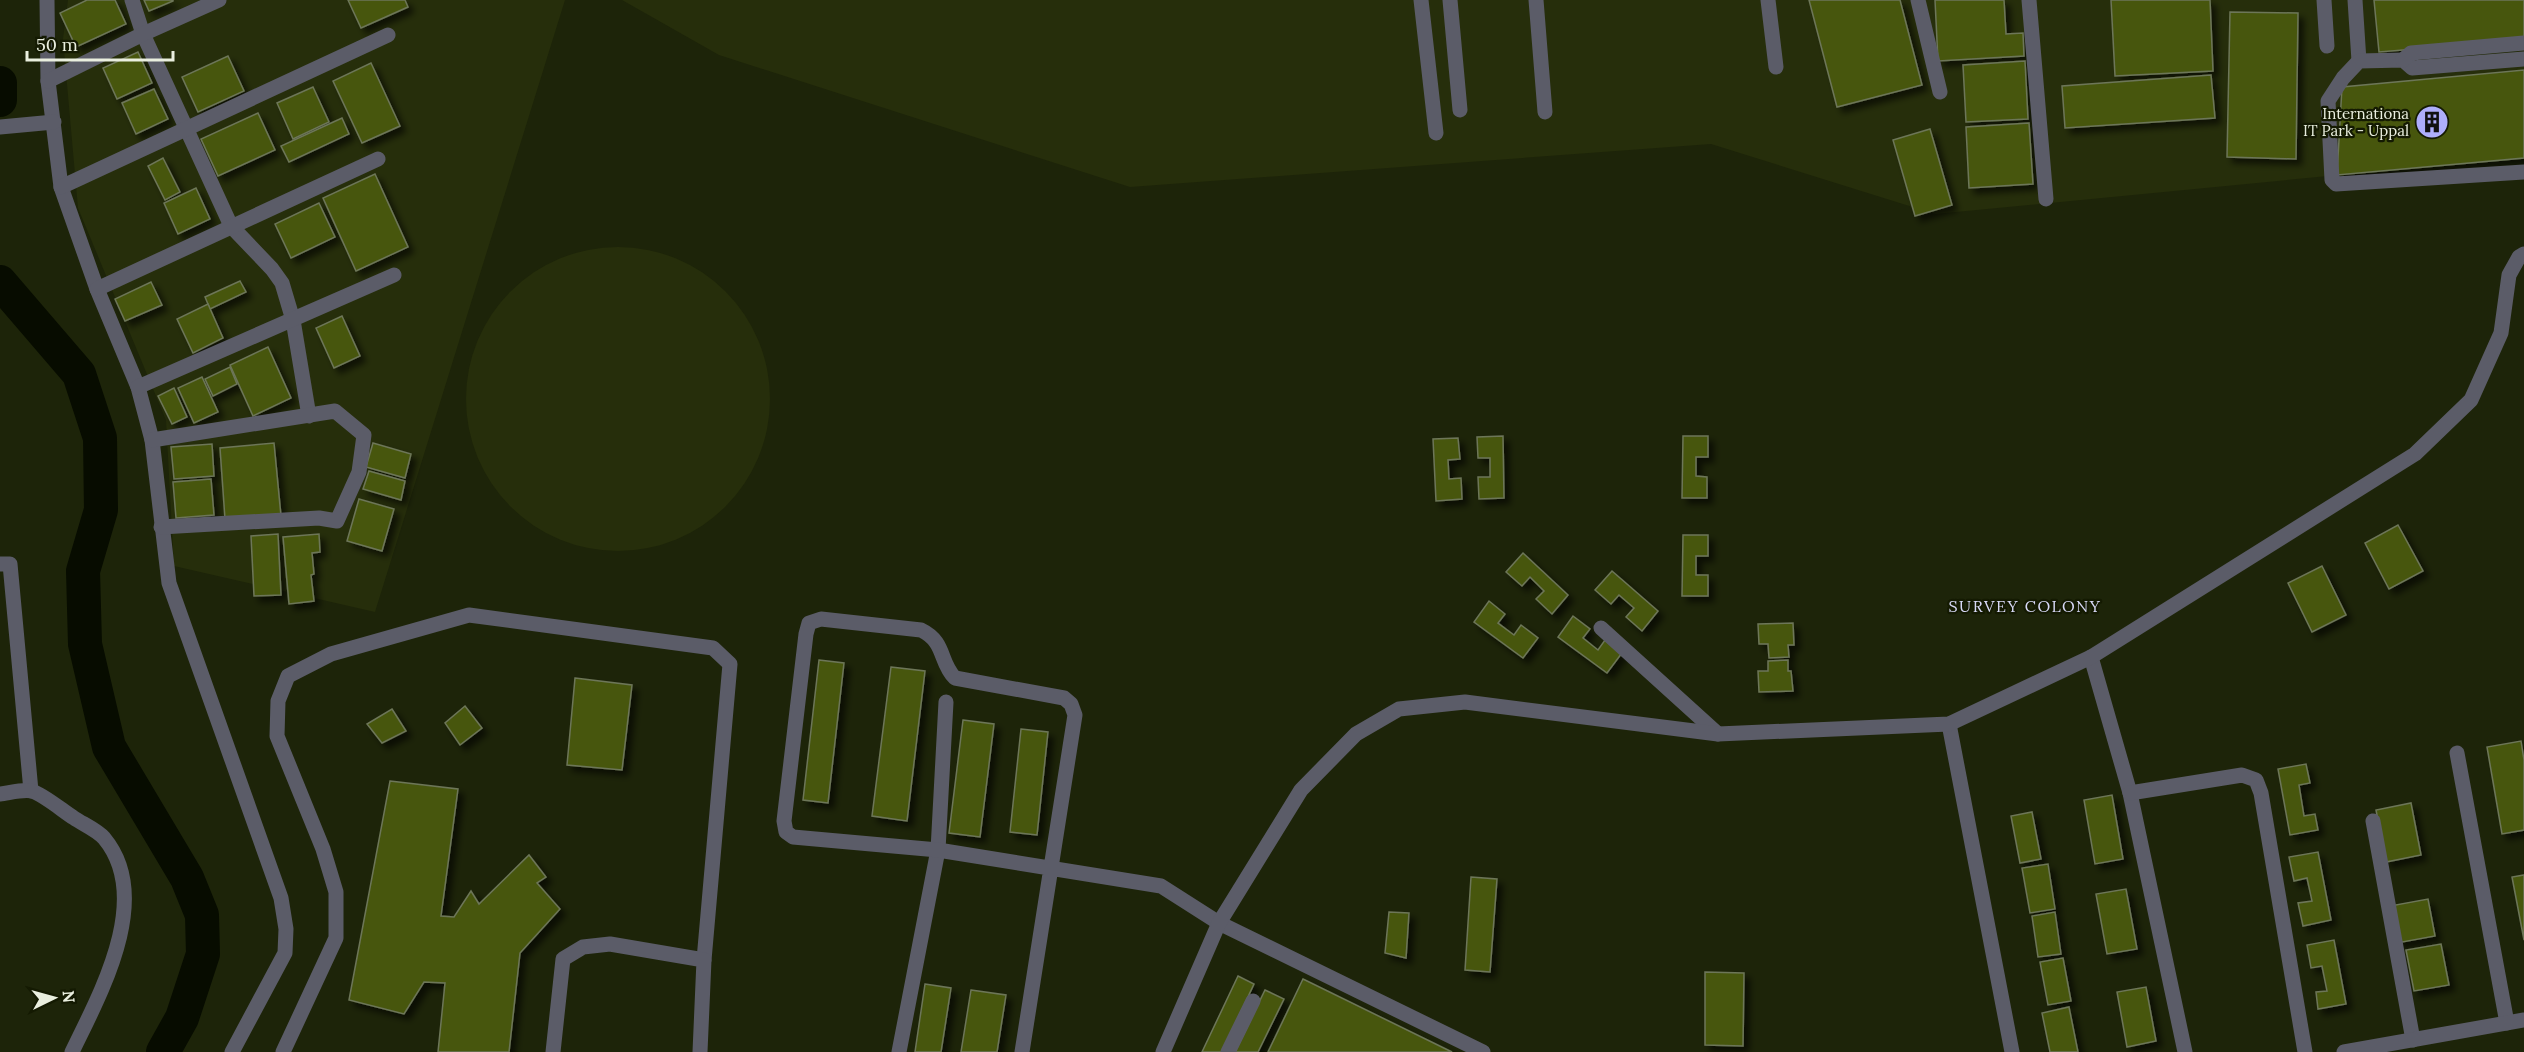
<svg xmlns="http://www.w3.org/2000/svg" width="2524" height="1052" font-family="Lora,serif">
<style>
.built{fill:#262e0b}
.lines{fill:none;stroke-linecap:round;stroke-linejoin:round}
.river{stroke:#070c00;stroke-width:34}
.building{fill:#475610;stroke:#6d7658;stroke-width:1.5;filter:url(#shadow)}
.minor{stroke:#5b5c68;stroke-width:15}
.labels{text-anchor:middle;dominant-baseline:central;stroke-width:4.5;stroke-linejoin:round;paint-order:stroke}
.poi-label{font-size:15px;fill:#eaefdf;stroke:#141a02;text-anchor:end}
.neighbourhood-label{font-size:16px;letter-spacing:1.5px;fill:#d8d9f6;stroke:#141a02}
</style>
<defs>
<filter id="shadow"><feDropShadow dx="5.5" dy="5.5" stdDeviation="3" flood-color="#0009"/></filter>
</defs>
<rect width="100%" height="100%" fill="#1d2409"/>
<g class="built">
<path d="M 68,0 L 565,0 L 375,612 L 174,566 L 166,420 L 78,208 L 63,39 Z"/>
<path d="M 622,0 L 2524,0 L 2524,136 L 2349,174 L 1935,214 L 1711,144 L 1130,187 L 719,55 Z"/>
<circle cx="618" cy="399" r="152"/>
</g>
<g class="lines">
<g class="river">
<path d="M 0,83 L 0,100"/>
<path d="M 0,282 L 79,374 L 100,438 L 101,510 L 83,571 L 85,644 L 109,747 L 187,878 L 202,915 L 203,954 L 182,1018 L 163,1052"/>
</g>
</g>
<g class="building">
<path d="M 87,0 L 115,0 L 126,24 L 76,47 L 60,13 Z"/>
<path d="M 144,0 L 173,0 L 173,1 L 149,11 Z"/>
<path d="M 348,0 L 405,0 L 408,7 L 361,28 Z"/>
<path d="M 1809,0 L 1900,0 L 1922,85 L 1837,107 Z"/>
<path d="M 1935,0 L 2004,0 L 2006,34 L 2023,33 L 2024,56 L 1938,61 Z"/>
<path d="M 2111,0 L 2210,0 L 2213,71 L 2115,76 Z"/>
<path d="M 2374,0 L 2524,0 L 2524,40 L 2379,52 Z"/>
<path d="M 2230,12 L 2298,13 L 2296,159 L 2227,157 Z"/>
<path d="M 138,52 L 152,83 L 117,99 L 103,68 Z"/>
<path d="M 228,56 L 244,91 L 198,112 L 182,77 Z"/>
<path d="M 2025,61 L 2028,119 L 1966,122 L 1963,65 Z"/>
<path d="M 371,63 L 400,126 L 362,143 L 333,81 Z"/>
<path d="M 2524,70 L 2524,158 L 2337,175 L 2342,87 Z"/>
<path d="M 2211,75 L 2215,118 L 2065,128 L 2062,86 Z"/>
<path d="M 313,87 L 329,122 L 293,139 L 277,103 Z"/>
<path d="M 154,89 L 168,119 L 136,134 L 122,103 Z"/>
<path d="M 258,113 L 275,150 L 218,176 L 201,139 Z"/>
<path d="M 342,118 L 349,134 L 289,162 L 281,146 Z"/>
<path d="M 2029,123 L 2033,184 L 1969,188 L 1966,127 Z"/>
<path d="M 1930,129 L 1952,205 L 1915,216 L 1893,140 Z"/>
<path d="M 163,158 L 180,192 L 165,200 L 148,166 Z"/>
<path d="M 375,174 L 408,247 L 356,271 L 323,198 Z"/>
<path d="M 196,188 L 210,219 L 178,234 L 164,203 Z"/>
<path d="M 319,203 L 335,237 L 291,258 L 275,224 Z"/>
<path d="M 240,281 L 246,292 L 210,309 L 205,297 Z"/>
<path d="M 151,282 L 162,305 L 125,321 L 115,299 Z"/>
<path d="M 208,304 L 223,338 L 193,353 L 177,319 Z"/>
<path d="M 342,316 L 360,356 L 334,368 L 316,328 Z"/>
<path d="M 268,347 L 291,398 L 253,416 L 230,365 Z"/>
<path d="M 230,367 L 237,384 L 213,396 L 205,379 Z"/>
<path d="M 202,377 L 218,412 L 194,423 L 178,388 Z"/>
<path d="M 174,388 L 187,417 L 172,424 L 158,396 Z"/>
<path d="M 1503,436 L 1504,498 L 1479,499 L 1478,477 L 1490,477 L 1490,458 L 1478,458 L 1477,437 Z"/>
<path d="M 1683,436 L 1708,436 L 1708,457 L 1696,457 L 1696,476 L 1707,477 L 1707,498 L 1682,498 Z"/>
<path d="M 1458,438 L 1460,459 L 1448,460 L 1449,479 L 1461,478 L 1462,499 L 1436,501 L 1433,439 Z"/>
<path d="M 274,443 L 281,516 L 225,519 L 220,448 Z"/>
<path d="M 373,443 L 411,454 L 405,478 L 366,467 Z"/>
<path d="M 212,444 L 214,476 L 174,479 L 171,447 Z"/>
<path d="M 369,471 L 405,481 L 401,500 L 363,489 Z"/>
<path d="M 211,479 L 214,515 L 176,518 L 173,482 Z"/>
<path d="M 359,499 L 394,509 L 382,551 L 347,541 Z"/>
<path d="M 2398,525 L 2423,571 L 2389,589 L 2365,543 Z"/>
<path d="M 278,534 L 281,595 L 254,596 L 251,536 Z"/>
<path d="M 319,534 L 320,552 L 312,553 L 314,574 L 311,575 L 314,601 L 289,604 L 283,537 Z"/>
<path d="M 1683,535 L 1708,535 L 1708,556 L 1696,556 L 1696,575 L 1708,575 L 1708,596 L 1682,596 Z"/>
<path d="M 1523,553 L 1568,595 L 1552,614 L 1536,599 L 1544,591 L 1530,577 L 1522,586 L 1506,572 Z"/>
<path d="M 2322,566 L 2346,615 L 2312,632 L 2288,583 Z"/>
<path d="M 1612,571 L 1658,611 L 1642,631 L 1626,617 L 1634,608 L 1619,595 L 1611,604 L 1595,590 Z"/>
<path d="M 1489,601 L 1505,614 L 1498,623 L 1514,635 L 1521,625 L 1538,638 L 1523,658 L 1474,622 Z"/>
<path d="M 1573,616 L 1590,629 L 1583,638 L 1598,650 L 1605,640 L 1622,653 L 1607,673 L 1558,637 Z"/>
<path d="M 1793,623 L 1794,645 L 1788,645 L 1789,657 L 1769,658 L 1768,644 L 1759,644 L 1758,624 Z"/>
<path d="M 819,660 L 844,663 L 828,803 L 803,800 Z"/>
<path d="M 1788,660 L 1788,671 L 1791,671 L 1793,691 L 1759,692 L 1758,671 L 1768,671 L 1768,661 Z"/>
<path d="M 891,667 L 925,671 L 907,821 L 872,816 Z"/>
<path d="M 575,678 L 632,685 L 622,770 L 567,765 Z"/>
<path d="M 465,706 L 482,728 L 460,745 L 445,723 Z"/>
<path d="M 392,709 L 406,731 L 382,743 L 367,724 Z"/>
<path d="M 963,720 L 994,724 L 980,837 L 949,833 Z"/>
<path d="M 1021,729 L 1048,732 L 1037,835 L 1010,832 Z"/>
<path d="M 2521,741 L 2524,760 L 2524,830 L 2502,834 L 2487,747 Z"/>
<path d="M 2306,764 L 2310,783 L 2299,785 L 2304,816 L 2315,814 L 2318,830 L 2290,835 L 2278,769 Z"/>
<path d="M 390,781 L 458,789 L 441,916 L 454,917 L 471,891 L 479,904 L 529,855 L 546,877 L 537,883 L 560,909 L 520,953 L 509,1052 L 438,1052 L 445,983 L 424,982 L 404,1014 L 349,1000 Z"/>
<path d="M 2112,795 L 2123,859 L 2095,864 L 2084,800 Z"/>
<path d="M 2411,803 L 2421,855 L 2386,862 L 2376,810 Z"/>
<path d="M 2032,812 L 2041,859 L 2020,863 L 2011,816 Z"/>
<path d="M 2318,852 L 2331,920 L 2303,926 L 2298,903 L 2312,901 L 2307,878 L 2294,881 L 2289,857 Z"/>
<path d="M 2048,864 L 2055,909 L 2030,913 L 2022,868 Z"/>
<path d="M 2524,875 L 2524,940 L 2512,877 Z"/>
<path d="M 1471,877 L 1497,879 L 1490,972 L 1465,970 Z"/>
<path d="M 2126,889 L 2137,949 L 2107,954 L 2096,894 Z"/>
<path d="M 2428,899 L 2435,936 L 2397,943 L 2390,906 Z"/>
<path d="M 1389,912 L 1409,913 L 1406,958 L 1385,953 Z"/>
<path d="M 2055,912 L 2061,954 L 2038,957 L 2032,916 Z"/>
<path d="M 2334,940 L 2346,1004 L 2318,1009 L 2316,992 L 2327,991 L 2322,966 L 2311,968 L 2307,945 Z"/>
<path d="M 2441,944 L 2449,985 L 2414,991 L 2406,950 Z"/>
<path d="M 2063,958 L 2071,1001 L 2048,1005 L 2040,962 Z"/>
<path d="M 1705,972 L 1744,973 L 1743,1046 L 1705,1045 Z"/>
<path d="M 1238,976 L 1254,984 L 1222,1052 L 1202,1052 Z"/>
<path d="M 1303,979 L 1452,1052 L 1268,1052 Z"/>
<path d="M 925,984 L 951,988 L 941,1052 L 915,1052 Z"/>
<path d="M 2146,987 L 2156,1041 L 2127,1047 L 2117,992 Z"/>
<path d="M 971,990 L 1006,995 L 997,1052 L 961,1052 Z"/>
<path d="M 1265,990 L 1284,999 L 1258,1052 L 1235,1052 Z"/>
<path d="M 2069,1007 L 2078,1052 L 2050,1052 L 2042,1013 Z"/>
</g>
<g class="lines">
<g class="minor">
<path d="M 47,0 L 48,81 L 61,187 L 97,289 L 138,387 L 152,440 L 169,583 L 281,898 L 286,929 L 285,953 L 232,1052"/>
<path d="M 132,0 L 143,34 L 231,226 L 272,269 L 282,283 L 293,320 L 309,416"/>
<path d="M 1421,0 L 1436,133"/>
<path d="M 1450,0 L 1460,110"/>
<path d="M 1536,0 L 1545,112"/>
<path d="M 1768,0 L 1776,67"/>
<path d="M 1918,0 L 1940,92"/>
<path d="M 2029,0 L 2046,199"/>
<path d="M 2324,0 L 2327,46"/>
<path d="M 2355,0 L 2359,61"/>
<path d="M 2524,59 L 2412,68 L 2403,60 L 2359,61 L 2343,78 L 2328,101 L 2332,180 L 2336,184 L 2524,172"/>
<path d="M 2403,60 L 2411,53 L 2524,43"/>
<path d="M 48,81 L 143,34 L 219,0"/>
<path d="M 0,127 L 54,122"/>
<path d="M 61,187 L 388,35"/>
<path d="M 97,289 L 378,159"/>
<path d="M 138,387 L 394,275"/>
<path d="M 152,440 L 335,411 L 364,435 L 359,472 L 337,521 L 319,518 L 161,527"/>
<path d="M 0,564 L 10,564 L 31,791"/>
<path d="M 1601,628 L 1718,734"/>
<path d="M 2091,657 L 2130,793 L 2185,1052"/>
<path d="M 1949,724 L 2012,1052"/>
<path d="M 2457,753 L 2507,1023"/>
<path d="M 2130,793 L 2242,775 L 2256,780 L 2261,793 L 2305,1052"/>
<path d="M 0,794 C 9,793 23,789 32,791 C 44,795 63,811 74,818 C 83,824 97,830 104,838 C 154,898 100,994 72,1052"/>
<path d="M 2373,821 L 2413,1040"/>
<path d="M 283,1052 L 336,938 L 336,892 L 323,849 L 277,736 L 278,701 L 288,676 L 331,654 L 469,615 L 713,648 L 730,664 L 704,960"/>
<path d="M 553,1052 L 563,959 L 583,947 L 610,944 L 704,960 L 700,1052"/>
<path d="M 899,1052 L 938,850 L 946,702"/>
<path d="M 1022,1052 L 1075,715 L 1071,704 L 1064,698 L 955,678 C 939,662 946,642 921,630 L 821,619 L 809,623 L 806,634 L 784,821 L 786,832 L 793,837 L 938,850 L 1161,886 L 1219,923 L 1483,1052"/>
<path d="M 1163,1052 L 1219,923 L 1301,790 L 1356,734 L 1399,709 L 1465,702 L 1718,734 L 1949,724 L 2091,657 L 2415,454 L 2471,400 L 2501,333 L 2509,275 L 2519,257 L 2524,254"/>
<path d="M 1228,1052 L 1253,1001"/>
<path d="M 2344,1052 L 2524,1020"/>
</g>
</g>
<defs>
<g id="building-disc" transform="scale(1.725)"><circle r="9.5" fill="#aeaefb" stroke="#141a02"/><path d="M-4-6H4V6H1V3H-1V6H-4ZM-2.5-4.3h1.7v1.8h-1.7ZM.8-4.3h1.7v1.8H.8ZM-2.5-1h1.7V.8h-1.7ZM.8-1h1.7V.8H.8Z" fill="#111"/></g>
</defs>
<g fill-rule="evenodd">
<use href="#building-disc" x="2432" y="122"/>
</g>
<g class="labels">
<g class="poi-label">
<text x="2409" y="113">Internationa<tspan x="2409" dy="17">IT Park - Uppal</tspan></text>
</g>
<g class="neighbourhood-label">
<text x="2025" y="606">SURVEY COLONY</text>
</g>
</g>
<g transform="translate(54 998) rotate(85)" stroke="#141a02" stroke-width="4.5" paint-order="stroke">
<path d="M0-4.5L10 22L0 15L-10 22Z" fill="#eaefdf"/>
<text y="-9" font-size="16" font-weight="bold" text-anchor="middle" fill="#eaefdf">N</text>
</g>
<path d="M27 51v9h146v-9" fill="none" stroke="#eaefdf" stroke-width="3"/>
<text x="36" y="51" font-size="18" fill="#eaefdf" stroke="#141a02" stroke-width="4.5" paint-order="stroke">50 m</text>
</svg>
